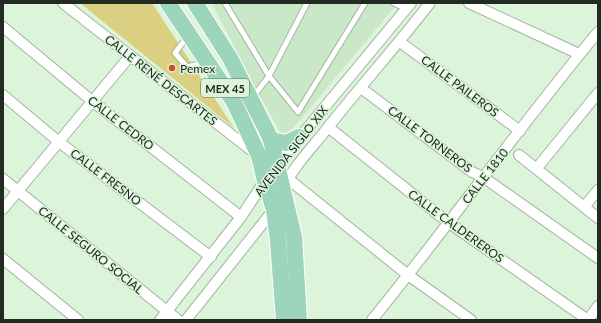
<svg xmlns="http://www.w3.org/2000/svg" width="601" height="323" font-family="Lato,sans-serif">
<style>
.built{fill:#cae7c8}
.green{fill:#dbd082}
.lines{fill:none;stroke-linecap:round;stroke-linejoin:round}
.lane-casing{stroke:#9fb69d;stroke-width:7}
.street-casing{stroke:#9fb69d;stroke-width:12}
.primary-casing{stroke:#fff;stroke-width:18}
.lane{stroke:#fff;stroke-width:5}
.street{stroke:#fff;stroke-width:10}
.primary{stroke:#9dd4bc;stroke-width:16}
.poi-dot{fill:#d44e17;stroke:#dcf5da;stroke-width:1.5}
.labels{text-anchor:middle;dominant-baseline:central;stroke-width:3;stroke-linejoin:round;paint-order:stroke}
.shield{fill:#dcf5da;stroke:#5a6859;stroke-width:1}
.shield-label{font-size:11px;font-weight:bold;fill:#222b22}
.poi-label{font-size:12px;fill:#222b22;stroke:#dcf5da;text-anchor:start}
.street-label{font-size:12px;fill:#222b22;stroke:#dcf5da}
</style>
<rect width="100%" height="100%" fill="#dcf5da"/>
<path class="built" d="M 212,3 L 398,3 L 284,139 L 252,82 Z"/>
<path class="green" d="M 80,3 L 152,3 L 234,128 Z"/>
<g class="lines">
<g class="lane-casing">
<g id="lane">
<path d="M 225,3 L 269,76 L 298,112 L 365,3"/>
<path d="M 394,3 L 406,9"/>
<path d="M 187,37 L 175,53 L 187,67 L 206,62"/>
<path d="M 253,97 L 269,76 L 307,3"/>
</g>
</g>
<g class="street-casing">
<g id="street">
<path d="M 63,3 L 256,154"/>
<path d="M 469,3 L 579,54"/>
<path d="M 3,27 L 92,101 L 241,217"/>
<path d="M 400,42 L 520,131"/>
<path d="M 361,88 L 472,172 L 483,177 L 598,258"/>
<path d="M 3,95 L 59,142 L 211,257"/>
<path d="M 328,127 L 449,223 L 588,320"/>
<path d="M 519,155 L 598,218"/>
<path d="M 276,166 L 411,3"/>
<path d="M 537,168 L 598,93"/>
<path d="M 287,178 L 408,275 L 471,320"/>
<path d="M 3,179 L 178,320"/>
<path d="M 283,189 C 292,169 308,152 322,135 C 357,90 395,48 430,3"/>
<path d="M 584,207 L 598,190"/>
<path d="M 3,209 L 130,56"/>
<path d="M 3,259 L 78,320"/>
<path d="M 160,320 L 241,217 L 266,179"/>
<path d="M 186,320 L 275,208"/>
<path d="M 372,320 C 449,225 520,126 598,32"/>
<path d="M 588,320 L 598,306"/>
</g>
</g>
<g class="primary-casing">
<g id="primary">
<path d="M 168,3 L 234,102 L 259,156 L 265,181 L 274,210 L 278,241 L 284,320"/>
<path d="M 195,3 L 230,58 L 267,131 L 271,140 L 294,237 L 299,320"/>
<path d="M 271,140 L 286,143 L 299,137"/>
</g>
</g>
<use href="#lane" class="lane"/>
<use href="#street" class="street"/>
<use href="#primary" class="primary"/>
</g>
<circle class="poi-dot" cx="172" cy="68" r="4"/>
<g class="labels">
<rect class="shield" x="201" y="79" width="48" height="18" rx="3"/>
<g class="shield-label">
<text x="225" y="88">MEX 45</text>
</g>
<g class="poi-label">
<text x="180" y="68">Pemex</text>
</g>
<g class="street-label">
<text transform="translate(161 80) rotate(38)">CALLE RENÉ DESCARTES</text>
<text transform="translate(460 86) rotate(37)">CALLE PAILEROS</text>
<text transform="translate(121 123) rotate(38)">CALLE CEDRO</text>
<text transform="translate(430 139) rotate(37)">CALLE TORNEROS</text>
<text transform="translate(291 151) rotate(-52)">AVENIDA SIGLO XIX</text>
<text transform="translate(485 176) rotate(-52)">CALLE 1810</text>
<text transform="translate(106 177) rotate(37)">CALLE FRESNO</text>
<text transform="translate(456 226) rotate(36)">CALLE CALDEREROS</text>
<text transform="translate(91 250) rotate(39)">CALLE SEGURO SOCIAL</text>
</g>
</g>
<rect width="601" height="323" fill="none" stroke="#222b22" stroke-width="8"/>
</svg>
